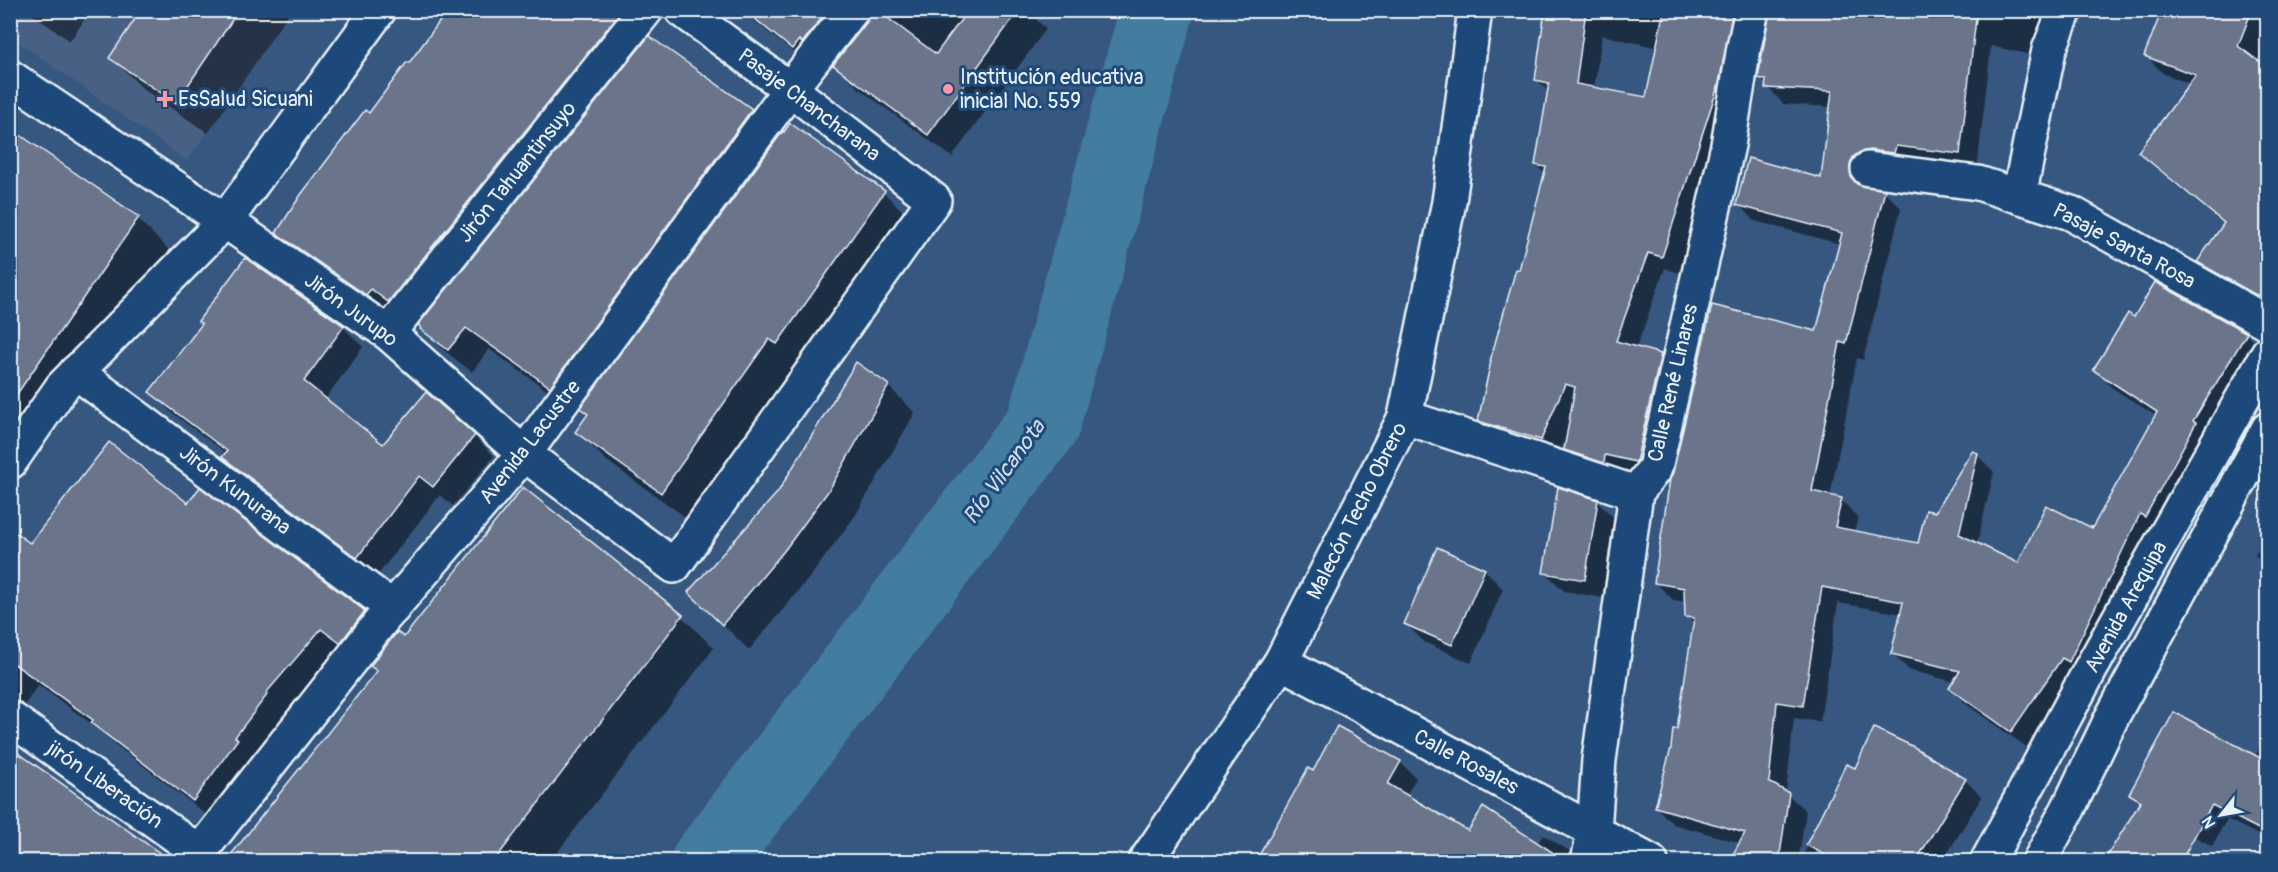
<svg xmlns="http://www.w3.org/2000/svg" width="2278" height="872" font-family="Pangolin,sans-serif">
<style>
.built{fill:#466083}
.shadow{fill:#0007;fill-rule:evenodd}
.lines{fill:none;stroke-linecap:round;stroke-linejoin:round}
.river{stroke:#437b9e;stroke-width:74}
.building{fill:#6b748b;stroke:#e8f1f8;stroke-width:1.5}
.street-casing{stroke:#e8f1f8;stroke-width:38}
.secondary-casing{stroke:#e8f1f8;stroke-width:38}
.street{stroke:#1f4a7a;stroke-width:33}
.secondary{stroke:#1f4a7a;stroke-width:33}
.poi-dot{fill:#ff9aa2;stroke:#1f4a7a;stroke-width:2}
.labels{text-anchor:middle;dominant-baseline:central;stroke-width:6;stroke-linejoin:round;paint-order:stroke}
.poi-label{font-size:21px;fill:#e8f1f8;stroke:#1f4a7a;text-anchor:start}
.street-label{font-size:21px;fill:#e8f1f8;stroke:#1f4a7a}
.water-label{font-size:22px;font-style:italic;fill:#cfdfea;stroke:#1f4a7a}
</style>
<rect width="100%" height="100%" fill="#36577f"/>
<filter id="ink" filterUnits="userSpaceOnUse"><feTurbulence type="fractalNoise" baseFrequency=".0167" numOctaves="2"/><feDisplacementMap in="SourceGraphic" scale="12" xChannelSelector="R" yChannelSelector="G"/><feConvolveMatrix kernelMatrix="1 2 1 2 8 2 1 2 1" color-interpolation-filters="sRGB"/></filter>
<g filter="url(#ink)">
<path class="built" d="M 11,11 L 292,11 L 187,161 L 11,37 Z"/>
<g class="shadow">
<path d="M 26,10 L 91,10 L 70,41 Z"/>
<path d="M 143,10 L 291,10 L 208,133 L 143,89 L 111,57 Z"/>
<path d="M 450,10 L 649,10 L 388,315 L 298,254 L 278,233 Z"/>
<path d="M 741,10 L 848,10 L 813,68 Z"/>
<path d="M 887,10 L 1027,10 L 1046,29 L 952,157 L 858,88 L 835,65 L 873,28 Z"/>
<path d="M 1545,10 L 1761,10 L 1735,101 L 1679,273 L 1665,268 L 1636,349 L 1661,356 L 1678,373 L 1653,478 L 1622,471 L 1621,479 L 1583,466 L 1566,449 L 1567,435 L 1558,456 L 1496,438 L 1479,421 L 1545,174 L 1536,165 L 1549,92 L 1536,79 ZM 1602,35 L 1658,48 L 1647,98 L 1594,89 Z"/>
<path d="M 1772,10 L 2065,10 L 2049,59 L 1991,46 L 1977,170 L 1866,184 L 1866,188 L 1884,191 L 1901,208 L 1863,360 L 1857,358 L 1830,497 L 1841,500 L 1858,517 L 1854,532 L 1919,544 L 1935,513 L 1977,455 L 1994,472 L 1977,544 L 2019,565 L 2093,530 L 2156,416 L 2111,387 L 2095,370 L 2134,319 L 2246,334 L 2263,351 L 2079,674 L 2028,748 L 1967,705 L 1950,688 L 1955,682 L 1909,670 L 1892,653 L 1902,614 L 1838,603 L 1820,722 L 1794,718 L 1786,793 L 1806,811 L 1798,862 L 1731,862 L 1741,843 L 1673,824 L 1656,807 L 1678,731 L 1694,624 L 1687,616 L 1686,602 L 1673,600 L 1656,583 L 1817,333 L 1840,244 L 1755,221 L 1738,204 L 1823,180 L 1832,107 L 1783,104 L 1760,78 Z"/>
<path d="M 2164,10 L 2268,10 L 2268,35 L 2257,62 L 2268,69 L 2268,308 L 2217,280 L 2199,261 L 2225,225 L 2158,170 L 2140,151 L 2191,84 L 2164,74 L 2146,56 Z"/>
<path d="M 649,38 L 751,110 L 774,133 L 573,409 L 489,349 L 472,372 L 445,351 L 422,329 Z"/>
<path d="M 791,126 L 884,193 L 914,222 L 691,521 L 607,461 L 577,432 Z"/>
<path d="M 10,130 L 138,219 L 170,251 L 10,483 Z"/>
<path d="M 343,327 L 363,347 L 325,399 L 383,446 L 474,436 L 494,456 L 453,506 L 440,495 L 377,576 L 244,477 L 224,457 L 227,454 L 171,412 L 151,392 Z"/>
<path d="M 856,364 L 888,386 L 915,413 L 855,516 L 810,577 L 749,650 L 690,592 L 780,493 Z"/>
<path d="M 524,489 L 682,617 L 714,648 L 550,862 L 232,862 L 231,858 Z"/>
<path d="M 200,490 L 364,612 L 387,634 L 216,822 L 116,745 L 100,730 L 38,685 L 10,726 L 10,554 L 31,545 L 188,505 Z"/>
<path d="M 1597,501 L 1616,520 L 1603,598 L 1564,591 L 1545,572 Z"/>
<path d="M 2268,533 L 2268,568 L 2255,555 Z"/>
<path d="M 1438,549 L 1485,570 L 1503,589 L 1471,663 L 1424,642 L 1405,623 Z"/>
<path d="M 2260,747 L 2268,751 L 2268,840 L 2227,819 L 2212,846 L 2194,836 L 2178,862 L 2104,862 L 2141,804 L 2131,794 L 2255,757 Z"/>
<path d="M 10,749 L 137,839 L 159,862 L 10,862 Z"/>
<path d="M 1400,762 L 1416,778 L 1406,796 L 1468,833 L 1537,844 L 1543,835 L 1570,851 L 1580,862 L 1258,862 L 1314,773 Z"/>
<path d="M 1847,766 L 1856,770 L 1965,780 L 1982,797 L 1947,854 L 1959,862 L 1800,862 Z"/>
</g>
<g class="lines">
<path class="river" d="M 708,862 L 1043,424 L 1157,10"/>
</g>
<g class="building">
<path d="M 141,10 L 239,10 L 176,103 L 109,58 Z"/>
<path d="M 448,10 L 612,10 L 618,15 L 388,302 L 371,289 L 366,295 L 276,233 L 300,196 L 365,110 L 369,113 L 407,62 L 409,63 Z"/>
<path d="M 744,10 L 828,10 L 802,43 L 799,40 L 792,49 Z"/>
<path d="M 870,10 L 877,10 L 936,54 L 968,10 L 1019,10 L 928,135 L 833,65 L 867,22 Z"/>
<path d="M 1545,10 L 1586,10 L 1576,84 L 1646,97 L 1664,10 L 1733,10 L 1719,83 L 1662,257 L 1648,253 L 1616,341 L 1661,354 L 1636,462 L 1605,455 L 1604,463 L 1564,450 L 1575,387 L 1565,384 L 1541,440 L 1478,421 L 1491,361 L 1490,361 L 1516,269 L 1519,270 L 1546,167 L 1535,165 L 1549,83 L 1535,80 Z"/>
<path d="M 1770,10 L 1977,10 L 1960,154 L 1896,146 L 1894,153 L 1870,150 L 1860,152 L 1853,157 L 1850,166 L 1851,177 L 1857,184 L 1885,190 L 1846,344 L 1840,342 L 1812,491 L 1842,498 L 1835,527 L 1918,543 L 1926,510 L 1935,512 L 1972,451 L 1978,453 L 1959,534 L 2018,563 L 2046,505 L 2092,528 L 2157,412 L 2093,370 L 2128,313 L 2134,317 L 2155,282 L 2247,333 L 2193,421 L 2196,423 L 2145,517 L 2140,514 L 2069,662 L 2062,658 L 2011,732 L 1949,688 L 1960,671 L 1891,654 L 1903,602 L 1822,587 L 1803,706 L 1777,702 L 1769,782 L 1789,793 L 1779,861 L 1729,861 L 1745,833 L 1655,807 L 1671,748 L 1673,729 L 1677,729 L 1694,618 L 1685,617 L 1684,588 L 1654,583 L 1670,479 L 1673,472 L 1712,305 L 1816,331 L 1842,233 L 1736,205 L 1748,158 L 1821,178 L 1832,91 L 1765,88 L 1766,80 L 1758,78 Z"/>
<path d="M 2162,10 L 2252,10 L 2238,46 L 2268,68 L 2268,282 L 2258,296 L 2197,262 L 2224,223 L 2138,152 L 2196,75 L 2144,56 Z"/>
<path d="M 649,36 L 752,109 L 550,387 L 466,328 L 448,350 L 420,329 L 421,327 L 418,325 Z"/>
<path d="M 790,123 L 885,191 L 777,344 L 769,339 L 661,493 L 575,432 L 588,414 L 580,408 L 783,131 L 784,132 Z"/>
<path d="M 10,128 L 139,217 L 10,404 Z"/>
<path d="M 245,258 L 344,326 L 304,381 L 383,444 L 426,392 L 475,435 L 433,487 L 419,476 L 357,558 L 222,457 L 227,451 L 149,392 L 202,324 L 198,321 Z"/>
<path d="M 856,362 L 889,385 L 829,490 L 784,551 L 722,625 L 688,592 L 778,492 Z"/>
<path d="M 109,442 L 188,503 L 200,487 L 365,611 L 340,643 L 321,629 L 266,693 L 267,695 L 235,737 L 238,739 L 193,801 L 91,723 L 93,720 L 10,661 L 10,529 L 30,543 Z"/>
<path d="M 523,487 L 683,615 L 494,861 L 226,861 L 377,671 L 370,666 L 397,632 L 404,637 Z"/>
<path d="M 1558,487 L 1598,500 L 1585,580 L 1543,573 Z"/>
<path d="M 1437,547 L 1485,569 L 1452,645 L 1404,624 Z"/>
<path d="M 2174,712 L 2268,762 L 2268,834 L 2212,805 L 2181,861 L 2104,861 L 2141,801 L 2129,794 Z"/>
<path d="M 1337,726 L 1401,761 L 1388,784 L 1468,831 L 1483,807 L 1566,861 L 1256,861 L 1308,768 L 1313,771 Z"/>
<path d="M 1874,728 L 1914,747 L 1966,779 L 1916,861 L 1836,861 L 1806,845 L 1846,764 L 1855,768 Z"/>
<path d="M 10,747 L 171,861 L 10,861 Z"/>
</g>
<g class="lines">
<g class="street-casing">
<g id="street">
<path d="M 10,77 L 225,221 L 388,333 L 524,454 L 674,566 L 934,200 L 790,89 L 682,10"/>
<path d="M 1868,169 L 1978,183 L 2071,213 L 2268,323"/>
<path d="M 2019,196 L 2049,50 L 2065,10"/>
<path d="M 388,333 L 646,10"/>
<path d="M 76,372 L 393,608"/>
<path d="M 1405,417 L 1636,493"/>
<path d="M 10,462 L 62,387 L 225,221 L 379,10"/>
<path d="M 1281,662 L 1651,862"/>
<path d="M 10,718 L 199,852"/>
<path d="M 192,862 L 382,620 L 524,454 L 790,89 L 852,10"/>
<path d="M 1145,862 L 1281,662 L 1405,417 L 1449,202 L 1475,10"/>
<path d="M 1588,862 L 1594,831 L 1599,760 L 1636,493 L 1655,468 L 1728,145 L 1744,47 L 1752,10"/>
</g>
</g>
<g class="secondary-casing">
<g id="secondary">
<path d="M 1987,862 L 2090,670 L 2268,353"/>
<path d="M 2039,862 L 2068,809 L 2113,715 L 2268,429"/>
</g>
</g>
<use href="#street" class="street"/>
<use href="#secondary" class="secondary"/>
</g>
</g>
<g class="poi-dot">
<circle cx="948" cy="89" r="6"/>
<path d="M162 90h6v6h6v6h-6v6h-6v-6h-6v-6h6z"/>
</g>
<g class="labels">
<g class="poi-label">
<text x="960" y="77">Institución educativa<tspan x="960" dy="24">inicial No. 559</tspan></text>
<text x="178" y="99">EsSalud Sicuani</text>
</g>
<g class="street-label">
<text transform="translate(809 105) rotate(37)">Pasaje Chancharana</text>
<text transform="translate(517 172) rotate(-51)">Jirón Tahuantinsuyo</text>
<text transform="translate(2124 246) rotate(28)">Pasaje Santa Rosa</text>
<text transform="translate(351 310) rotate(36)">Jirón Jurupo</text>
<text transform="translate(1673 383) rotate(-77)">Calle René Linares</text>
<text transform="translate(530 442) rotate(-52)">Avenida Lacustre</text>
<text transform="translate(235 490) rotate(37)">Jirón Kunurana</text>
<text transform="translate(1357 511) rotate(-63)">Malecón Techo Obrero</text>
<text transform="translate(2126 607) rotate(-61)">Avenida Arequipa</text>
<text transform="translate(1466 762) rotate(28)">Calle Rosales</text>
<text transform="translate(105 785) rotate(35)">jirón Liberación</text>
</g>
<g class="water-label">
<text transform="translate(1004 472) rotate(-54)">Río Vilcanota</text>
</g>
</g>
<rect width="2278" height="872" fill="none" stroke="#1f4a7a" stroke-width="36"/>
<rect x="18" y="18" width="2242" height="836" fill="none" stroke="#e8f1f8" stroke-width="2" filter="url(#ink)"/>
<g transform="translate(2221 815) rotate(239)" stroke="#1f4a7a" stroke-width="4.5" paint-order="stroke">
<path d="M0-4.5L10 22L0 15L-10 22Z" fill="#e8f1f8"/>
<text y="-9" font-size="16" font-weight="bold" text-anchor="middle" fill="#e8f1f8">N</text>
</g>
</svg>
